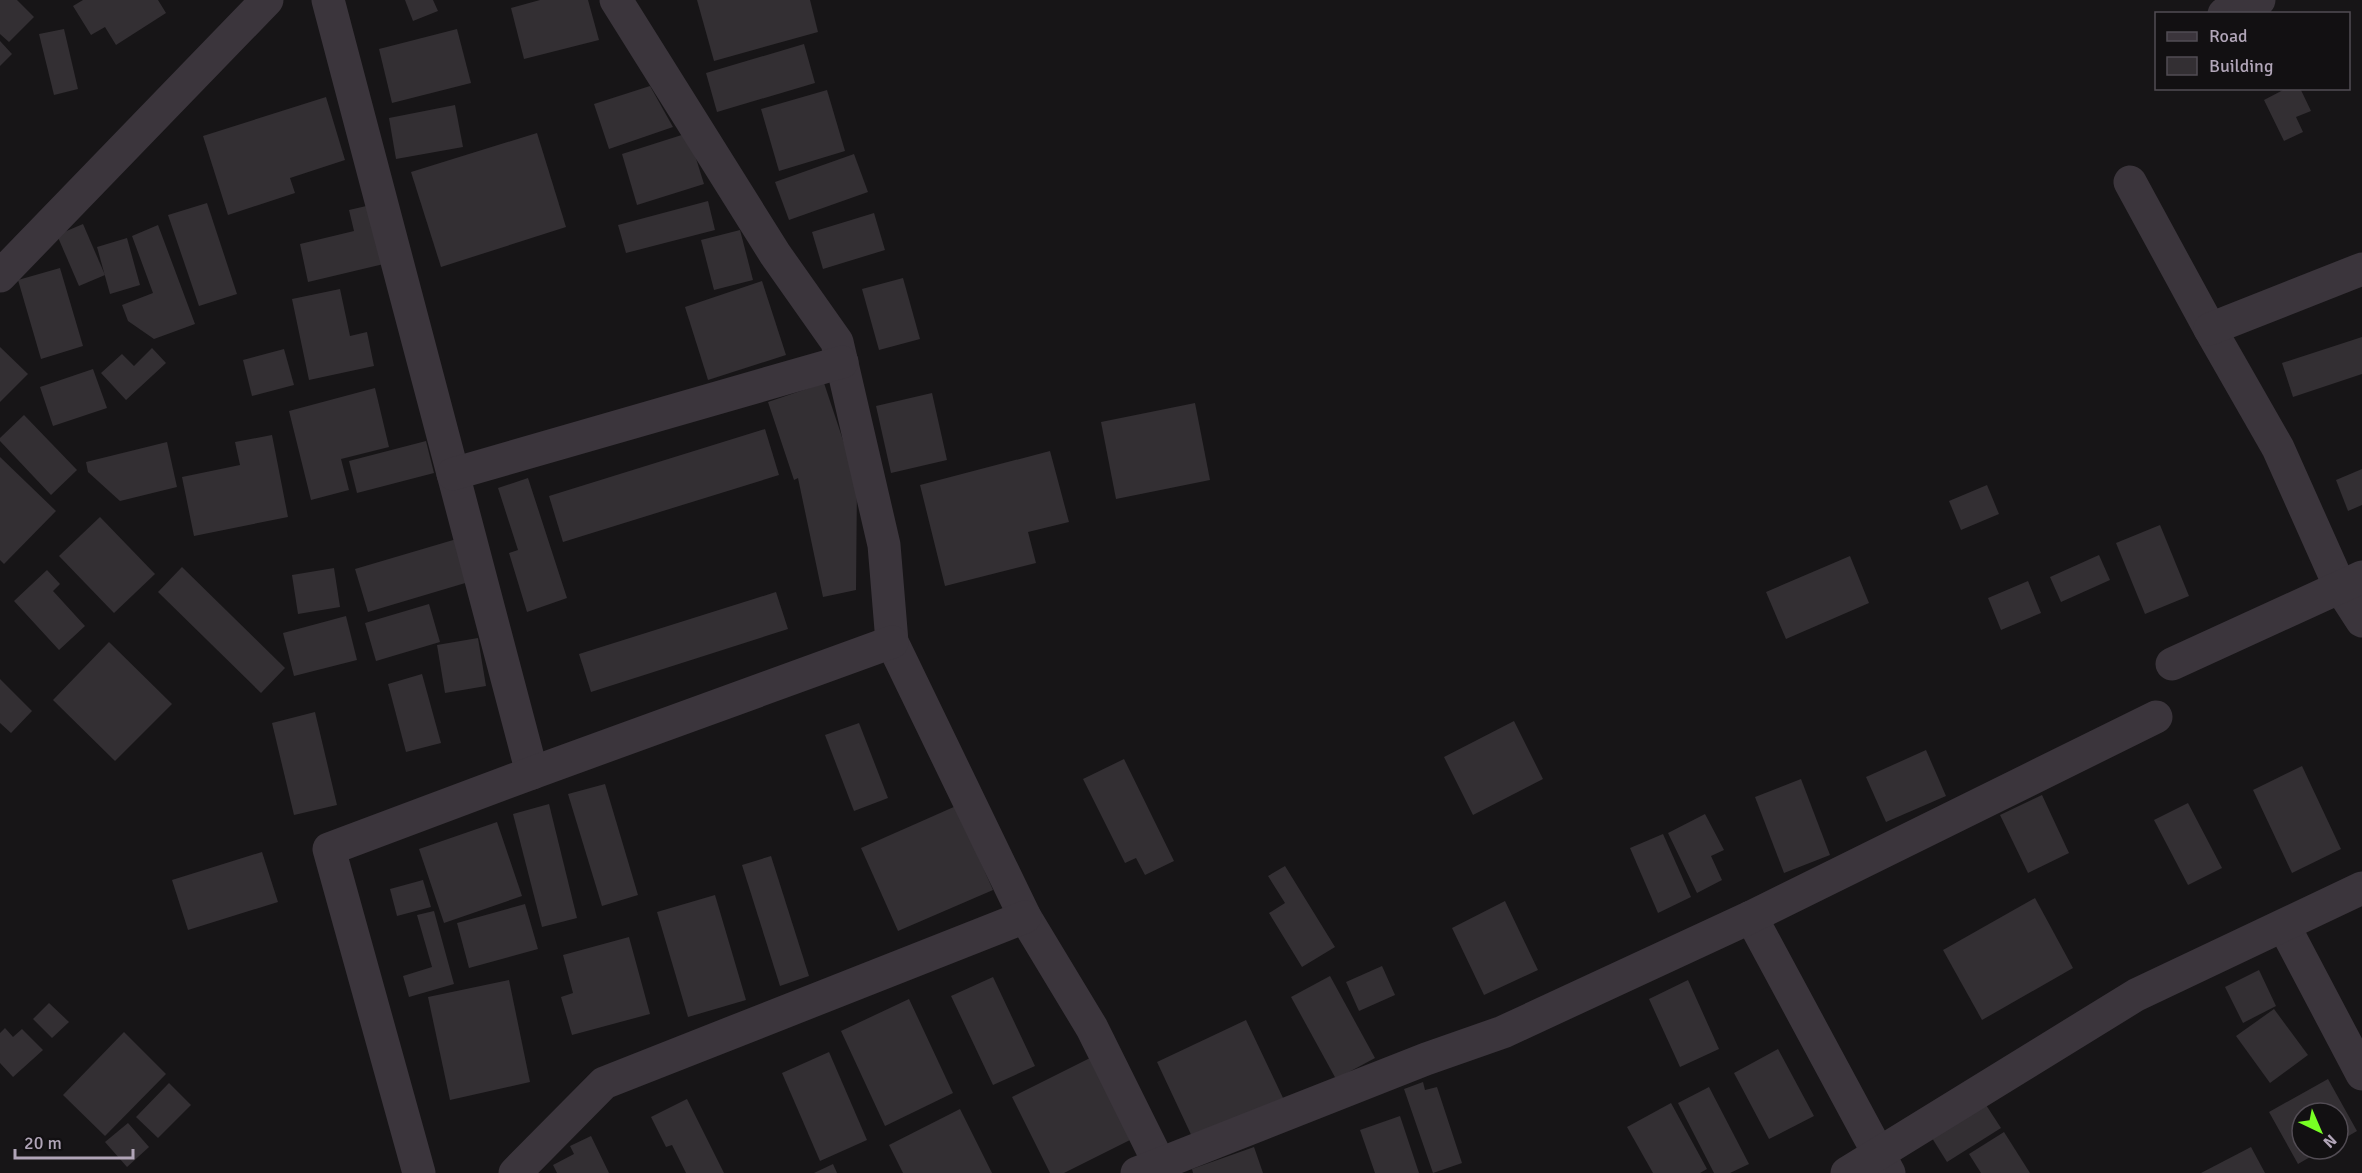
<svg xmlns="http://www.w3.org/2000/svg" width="2362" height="1173" font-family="Signika,sans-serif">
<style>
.building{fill:#332f33}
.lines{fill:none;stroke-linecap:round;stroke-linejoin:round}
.minor{stroke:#3b353c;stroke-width:33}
</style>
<rect width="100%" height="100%" fill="#171517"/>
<g class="building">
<path d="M 0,0 L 17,0 L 34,17 L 9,42 L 0,34 Z"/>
<path d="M 83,0 L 158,0 L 166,13 L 116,45 L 105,27 L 91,35 L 73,6 Z"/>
<path d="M 405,0 L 433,0 L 438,11 L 413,21 Z"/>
<path d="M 540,0 L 588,0 L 599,40 L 524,59 L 511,8 Z"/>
<path d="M 697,0 L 810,0 L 818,32 L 714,61 Z"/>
<path d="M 64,29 L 78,89 L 54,95 L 39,34 Z"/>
<path d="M 457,29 L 471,83 L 392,103 L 379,49 Z"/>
<path d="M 0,41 L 12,54 L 0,66 Z"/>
<path d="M 804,44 L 815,83 L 717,112 L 706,73 Z"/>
<path d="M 650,86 L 673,127 L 609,149 L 594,104 Z"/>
<path d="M 2287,88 L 2300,88 L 2311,111 L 2296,117 L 2303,132 L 2284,141 L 2264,100 Z"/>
<path d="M 827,90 L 845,151 L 779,171 L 761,109 Z"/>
<path d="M 326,97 L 345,160 L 290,178 L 295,193 L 228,215 L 203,136 Z"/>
<path d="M 455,105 L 463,147 L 396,159 L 389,118 Z"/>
<path d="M 537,133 L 566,227 L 441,267 L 411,172 Z"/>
<path d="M 688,133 L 704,184 L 637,205 L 622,154 Z"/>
<path d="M 854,154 L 868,192 L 789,220 L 775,182 Z"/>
<path d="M 708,201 L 715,230 L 626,253 L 618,225 Z"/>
<path d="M 207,203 L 237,294 L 199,306 L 168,215 Z"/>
<path d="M 375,204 L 388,263 L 308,282 L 300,244 L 354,231 L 349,210 Z"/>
<path d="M 874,213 L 885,250 L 823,269 L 812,232 Z"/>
<path d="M 83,224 L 105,275 L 79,286 L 57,235 Z"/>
<path d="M 158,225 L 195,324 L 154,339 L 128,321 L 122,305 L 153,293 L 132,236 Z"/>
<path d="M 740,230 L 753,280 L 714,290 L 701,240 Z"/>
<path d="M 127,238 L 140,285 L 110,294 L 97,247 Z"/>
<path d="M 60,268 L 83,346 L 41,359 L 18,280 Z"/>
<path d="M 903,278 L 920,339 L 879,350 L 862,289 Z"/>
<path d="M 762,281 L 786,355 L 708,380 L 685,307 Z"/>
<path d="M 340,289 L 350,336 L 367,332 L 374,366 L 309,380 L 292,299 Z"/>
<path d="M 2362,337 L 2362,374 L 2293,397 L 2282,363 Z"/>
<path d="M 0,347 L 28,374 L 0,402 Z"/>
<path d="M 152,348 L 166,363 L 126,400 L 101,373 L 122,354 L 134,366 Z"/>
<path d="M 284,349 L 294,385 L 252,396 L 243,360 Z"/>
<path d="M 93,369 L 107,408 L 53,426 L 40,387 Z"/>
<path d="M 824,383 L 857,482 L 856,590 L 823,597 L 798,478 L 794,480 L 768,402 Z"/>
<path d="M 375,388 L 389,447 L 341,459 L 349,490 L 311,500 L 289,411 Z"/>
<path d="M 932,393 L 947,460 L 891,473 L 876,406 Z"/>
<path d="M 1195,403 L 1210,480 L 1116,499 L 1101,422 Z"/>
<path d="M 24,415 L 77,470 L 51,495 L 0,441 L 0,438 Z"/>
<path d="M 765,429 L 779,475 L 563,542 L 549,496 Z"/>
<path d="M 272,435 L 288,517 L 194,536 L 182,477 L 240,465 L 235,442 Z"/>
<path d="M 426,441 L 434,473 L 357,493 L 349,461 Z"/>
<path d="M 167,442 L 177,487 L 120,501 L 88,472 L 86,462 Z"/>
<path d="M 1050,451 L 1069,522 L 1028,532 L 1036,563 L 945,586 L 920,485 Z"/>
<path d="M 0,457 L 56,511 L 4,564 L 0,560 Z"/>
<path d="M 2362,469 L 2362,505 L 2348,511 L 2336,480 Z"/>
<path d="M 528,478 L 567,598 L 527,612 L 509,553 L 518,550 L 498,488 Z"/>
<path d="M 1987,485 L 1999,514 L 1961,530 L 1949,501 Z"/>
<path d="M 100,517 L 155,574 L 114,613 L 59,556 Z"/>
<path d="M 2160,525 L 2189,596 L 2145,614 L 2116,543 Z"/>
<path d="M 460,538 L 472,581 L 368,612 L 355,569 Z"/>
<path d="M 2099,555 L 2110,580 L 2061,602 L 2050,577 Z"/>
<path d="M 1850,556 L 1869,603 L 1786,639 L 1766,592 Z"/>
<path d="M 182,567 L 285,668 L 261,693 L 158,592 Z"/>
<path d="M 334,568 L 340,607 L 298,614 L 292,575 Z"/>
<path d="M 47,570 L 60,584 L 53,591 L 85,626 L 59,650 L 14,601 Z"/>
<path d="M 2028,581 L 2041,613 L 2001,630 L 1988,598 Z"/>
<path d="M 776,592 L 788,629 L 591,692 L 579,654 Z"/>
<path d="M 429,604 L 440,642 L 376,661 L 365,623 Z"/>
<path d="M 346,616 L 357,660 L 294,676 L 283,633 Z"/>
<path d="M 478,638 L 486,686 L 445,693 L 437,645 Z"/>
<path d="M 109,642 L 172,704 L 115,761 L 53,700 Z"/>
<path d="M 422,674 L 441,743 L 406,752 L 388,684 Z"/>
<path d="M 0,679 L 32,711 L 11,733 L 0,723 Z"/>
<path d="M 315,712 L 337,805 L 294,815 L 272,723 Z"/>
<path d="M 1514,721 L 1543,779 L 1473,815 L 1444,757 Z"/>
<path d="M 859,723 L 888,798 L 854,811 L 825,735 Z"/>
<path d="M 1926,750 L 1946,796 L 1886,822 L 1866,777 Z"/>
<path d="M 1124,759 L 1174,861 L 1145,875 L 1136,858 L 1125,863 L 1083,779 Z"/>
<path d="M 2302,766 L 2341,849 L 2292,873 L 2253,790 Z"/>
<path d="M 1801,779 L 1830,855 L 1784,873 L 1755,797 Z"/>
<path d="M 605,784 L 638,895 L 602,906 L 568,794 Z"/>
<path d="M 2042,795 L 2069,853 L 2028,873 L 2000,815 Z"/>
<path d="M 2188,803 L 2222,868 L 2188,885 L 2154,820 Z"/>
<path d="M 549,804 L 577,918 L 542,927 L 513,814 Z"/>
<path d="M 956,806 L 993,890 L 898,931 L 861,848 Z"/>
<path d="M 1705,814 L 1724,850 L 1711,856 L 1722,880 L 1697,893 L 1668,833 Z"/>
<path d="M 497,822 L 522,896 L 444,923 L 419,849 Z"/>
<path d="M 1663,834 L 1691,897 L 1658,913 L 1630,848 Z"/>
<path d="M 262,852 L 278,902 L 188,930 L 172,880 Z"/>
<path d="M 771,856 L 809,976 L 780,986 L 742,865 Z"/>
<path d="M 1285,866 L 1335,947 L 1302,967 L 1269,913 L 1285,903 L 1268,876 Z"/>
<path d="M 423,880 L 431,907 L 397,916 L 390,889 Z"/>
<path d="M 715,895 L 746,1000 L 688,1017 L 657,912 Z"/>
<path d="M 2035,898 L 2073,968 L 1982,1020 L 1943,950 Z"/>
<path d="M 1505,901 L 1538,970 L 1484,995 L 1452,928 Z"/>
<path d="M 525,904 L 538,949 L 469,968 L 457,923 Z"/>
<path d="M 434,911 L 454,984 L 409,997 L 403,976 L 432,967 L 417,915 Z"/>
<path d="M 629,937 L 650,1014 L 572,1035 L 561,997 L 573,993 L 563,955 Z"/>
<path d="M 1382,966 L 1395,995 L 1359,1011 L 1346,982 Z"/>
<path d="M 2259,970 L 2276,1006 L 2243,1023 L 2225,987 Z"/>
<path d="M 1330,976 L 1375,1058 L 1336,1079 L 1291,997 Z"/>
<path d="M 993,977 L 1035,1066 L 993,1085 L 951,996 Z"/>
<path d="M 509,980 L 530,1082 L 450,1100 L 428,997 Z"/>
<path d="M 1688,980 L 1719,1049 L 1680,1067 L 1649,999 Z"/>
<path d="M 909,999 L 953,1093 L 885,1126 L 841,1031 Z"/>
<path d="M 49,1003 L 69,1022 L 52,1038 L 33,1019 Z"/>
<path d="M 2274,1009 L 2308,1055 L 2270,1083 L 2236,1036 Z"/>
<path d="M 1246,1020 L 1284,1100 L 1195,1143 L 1157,1062 Z"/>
<path d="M 5,1028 L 13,1037 L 22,1029 L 43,1050 L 13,1077 L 0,1063 L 0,1033 Z"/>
<path d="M 124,1032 L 166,1074 L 105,1136 L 63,1095 Z"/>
<path d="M 1778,1049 L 1814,1116 L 1769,1139 L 1734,1073 Z"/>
<path d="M 829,1052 L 867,1140 L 820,1161 L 782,1073 Z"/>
<path d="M 1090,1058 L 1130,1140 L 1064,1173 L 1050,1173 L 1012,1097 Z"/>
<path d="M 2328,1079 L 2357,1131 L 2338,1142 L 2338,1113 L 2302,1113 L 2302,1149 L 2324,1149 L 2298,1164 L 2269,1112 Z"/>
<path d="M 1423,1082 L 1425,1090 L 1437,1087 L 1462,1163 L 1433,1173 L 1404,1089 Z"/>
<path d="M 169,1083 L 191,1105 L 158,1138 L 136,1117 Z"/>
<path d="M 1709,1087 L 1749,1164 L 1730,1173 L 1714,1173 L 1678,1103 Z"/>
<path d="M 687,1099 L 724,1173 L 686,1173 L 672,1145 L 666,1147 L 651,1117 Z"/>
<path d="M 1671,1103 L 1707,1169 L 1700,1173 L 1653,1173 L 1627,1127 Z"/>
<path d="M 1986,1105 L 2001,1128 L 1947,1162 L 1932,1138 Z"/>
<path d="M 960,1109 L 992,1173 L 903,1173 L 889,1145 Z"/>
<path d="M 1400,1116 L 1419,1173 L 1375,1173 L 1360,1130 Z"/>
<path d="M 128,1123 L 149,1147 L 127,1167 L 105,1142 Z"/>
<path d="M 2004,1132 L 2030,1173 L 1981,1173 L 1969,1154 Z"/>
<path d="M 591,1136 L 609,1173 L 557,1173 L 553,1165 L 574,1154 L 570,1146 Z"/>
<path d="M 1254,1147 L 1263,1173 L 1193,1173 L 1192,1169 Z"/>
<path d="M 2251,1147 L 2265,1173 L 2201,1173 Z"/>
<path d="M 833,1164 L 837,1173 L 814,1173 Z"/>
</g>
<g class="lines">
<g class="minor">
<path d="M 328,0 L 532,773"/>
<path d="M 616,0 L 775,254 L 837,342 L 884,545 L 892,642 L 1025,917 L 1092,1028 L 1164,1173"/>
<path d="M 2224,14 L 2259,0"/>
<path d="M 2130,182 L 2210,329 L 2278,448 L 2340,587 L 2362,621"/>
<path d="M 0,276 L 267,0"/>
<path d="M 2210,329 L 2362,269"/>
<path d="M 453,474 L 842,362"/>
<path d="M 2172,664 L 2362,577"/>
<path d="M 1751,917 L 1889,1173"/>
<path d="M 2284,926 L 2362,1074"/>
<path d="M 419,1173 L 329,849 L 532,773 L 892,642"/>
<path d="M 515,1173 L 604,1083 L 1025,917"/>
<path d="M 1137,1173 L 1426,1059 L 1503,1032 L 1751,917 L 2156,717"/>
<path d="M 1847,1173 L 2136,995 L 2362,888"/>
</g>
</g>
<rect x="2155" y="12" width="195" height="78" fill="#121012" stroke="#524c54" stroke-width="1.5"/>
<rect x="2167" y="32" width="30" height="9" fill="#3b353c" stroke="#524c54" stroke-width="1.5"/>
<text x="2209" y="42" font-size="18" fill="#b1a5b8">Road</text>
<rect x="2167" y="57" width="30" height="18" fill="#332f33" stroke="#524c54" stroke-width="1.5"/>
<text x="2209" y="72" font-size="18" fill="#b1a5b8">Building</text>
<g transform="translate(2320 1131) rotate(136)"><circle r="28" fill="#121012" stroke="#524c54" stroke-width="1.5"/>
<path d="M0-4.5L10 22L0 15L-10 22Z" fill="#78ff24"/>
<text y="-9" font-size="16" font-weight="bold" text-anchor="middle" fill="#b1a5b8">N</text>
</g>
<path d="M15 1149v9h118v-9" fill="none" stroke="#b1a5b8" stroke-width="3"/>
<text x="24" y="1149" font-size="18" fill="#b1a5b8" stroke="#121012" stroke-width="4.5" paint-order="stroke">20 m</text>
</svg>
